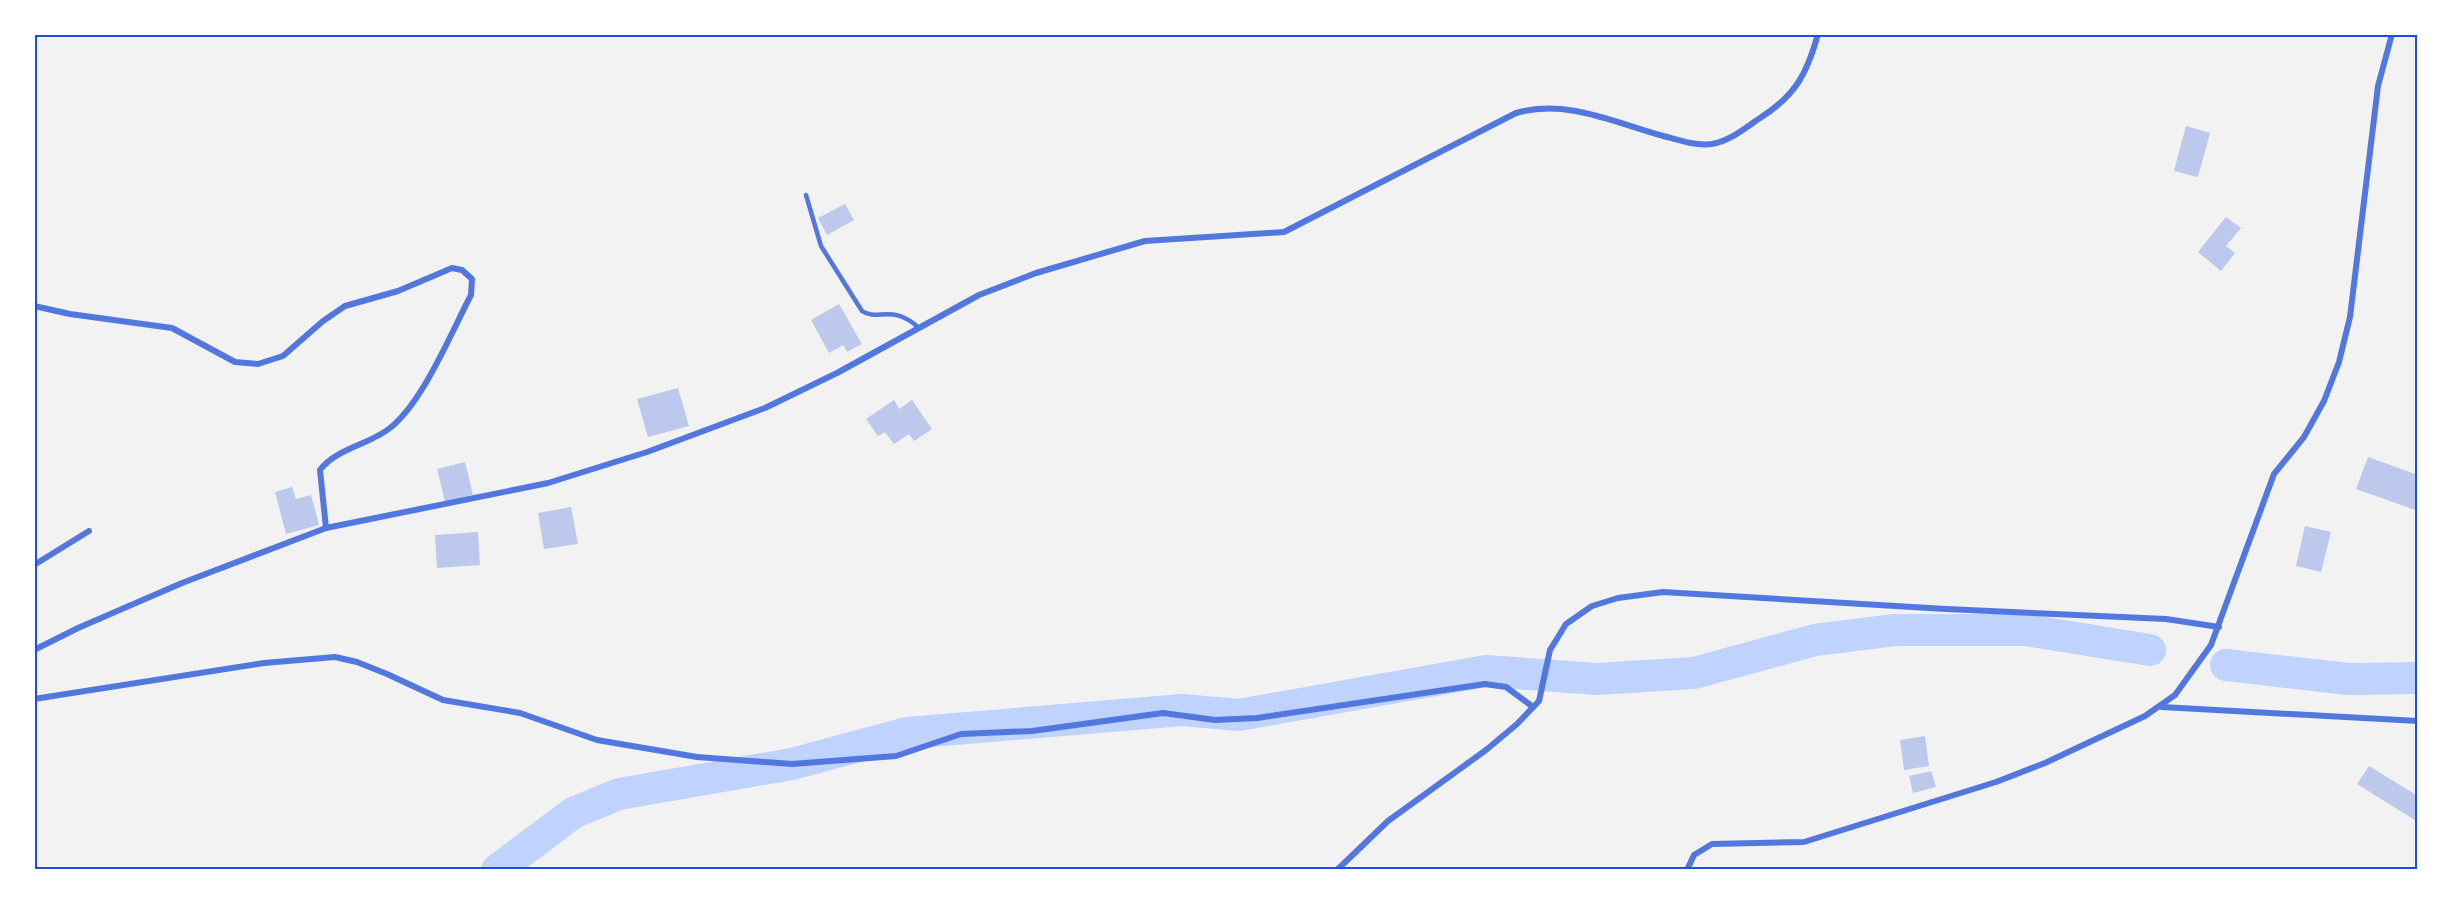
<svg xmlns="http://www.w3.org/2000/svg" width="2452" height="904" font-family="Rubik,sans-serif">
<style>
.lines{fill:none;stroke-linecap:round;stroke-linejoin:round}
.river{stroke:#bfd3fe;stroke-width:32}
.building{fill:#bdc9ec}
.service{stroke:#5277de;stroke-width:4.5}
.minor{stroke:#5277de;stroke-width:6}
.neatline{fill:none;stroke:#1d4ed8;stroke-width:2}
</style>
<rect width="100%" height="100%" fill="#f2f2f2"/>
<g class="lines">
<g class="river">
<path d="M 2226,665 L 2348,679 L 2418,678"/>
<path d="M 497,870 L 573,813 L 619,794 L 792,764 L 907,733 L 1182,710 L 1239,715 L 1486,671 L 1597,679 L 1694,673 L 1815,640 L 1895,630 L 2026,630 L 2150,650"/>
</g>
</g>
<g class="building">
<path d="M 2186,126 L 2210,133 L 2198,177 L 2174,171 Z"/>
<path d="M 845,204 L 854,220 L 827,235 L 818,218 Z"/>
<path d="M 2226,217 L 2241,228 L 2226,246 L 2235,253 L 2221,271 L 2198,252 Z"/>
<path d="M 839,304 L 862,344 L 847,352 L 843,345 L 829,353 L 811,320 Z"/>
<path d="M 678,388 L 689,426 L 648,437 L 637,399 Z"/>
<path d="M 894,400 L 899,409 L 912,400 L 932,429 L 914,441 L 909,434 L 894,444 L 885,432 L 878,436 L 866,419 Z"/>
<path d="M 2368,457 L 2418,475 L 2418,511 L 2356,489 Z"/>
<path d="M 465,462 L 473,495 L 445,502 L 437,469 Z"/>
<path d="M 292,487 L 296,499 L 311,495 L 319,525 L 286,534 L 275,492 Z"/>
<path d="M 571,507 L 578,544 L 544,549 L 538,513 Z"/>
<path d="M 2305,526 L 2331,532 L 2321,572 L 2296,566 Z"/>
<path d="M 478,532 L 480,565 L 437,568 L 435,535 Z"/>
<path d="M 1925,736 L 1929,766 L 1904,770 L 1900,740 Z"/>
<path d="M 2369,766 L 2418,796 L 2418,822 L 2357,784 Z"/>
<path d="M 1931,771 L 1936,787 L 1913,793 L 1909,776 Z"/>
</g>
<g class="lines">
<path class="service" d="M 806,195 L 821,246 L 862,311 C 878,322 892,303 919,328"/>
<g class="minor">
<path d="M 34,306 L 70,314 L 172,328 L 235,362 L 258,364 L 283,356 L 323,321 L 345,306 L 398,291 L 452,268 L 462,270 L 472,279 L 471,295 C 451,333 423,402 390,428 C 369,445 337,448 320,470 L 326,528"/>
<path d="M 34,565 L 89,531"/>
<path d="M 34,650 L 78,628 L 182,583 L 326,528 L 548,483 L 647,452 L 765,408 L 837,373 L 979,295 L 1036,273 L 1145,241 L 1284,232 L 1516,113 C 1568,98 1617,124 1667,137 C 1681,141 1697,146 1712,144 C 1730,141 1745,128 1760,118 C 1795,96 1807,74 1818,34"/>
<path d="M 34,699 L 264,663 L 335,657 L 357,662 L 387,674 L 443,700 L 520,713 L 597,740 L 697,757 L 792,764 L 896,756 L 961,734 L 1032,731 L 1163,713 L 1215,720 L 1257,718 L 1485,684 L 1506,687 L 1533,707"/>
<path d="M 2162,707 L 2418,721"/>
<path d="M 1337,870 L 1388,821 L 1486,750 L 1517,724 L 1539,701 L 1550,650 L 1566,624 L 1592,606 L 1618,598 L 1663,592 L 1946,609 L 2166,619 L 2219,627"/>
<path d="M 1687,870 L 1694,855 L 1712,844 L 1804,842 L 1996,782 L 2045,763 L 2145,716 L 2175,695 L 2211,645 L 2274,474 L 2304,437 L 2324,401 L 2339,362 L 2350,317 L 2378,86 L 2392,34"/>
</g>
</g>
<rect width="2452" height="904" fill="none" stroke="#ffffff" stroke-width="72"/>
<rect x="36" y="36" width="2380" height="832" class="neatline"/>
</svg>
